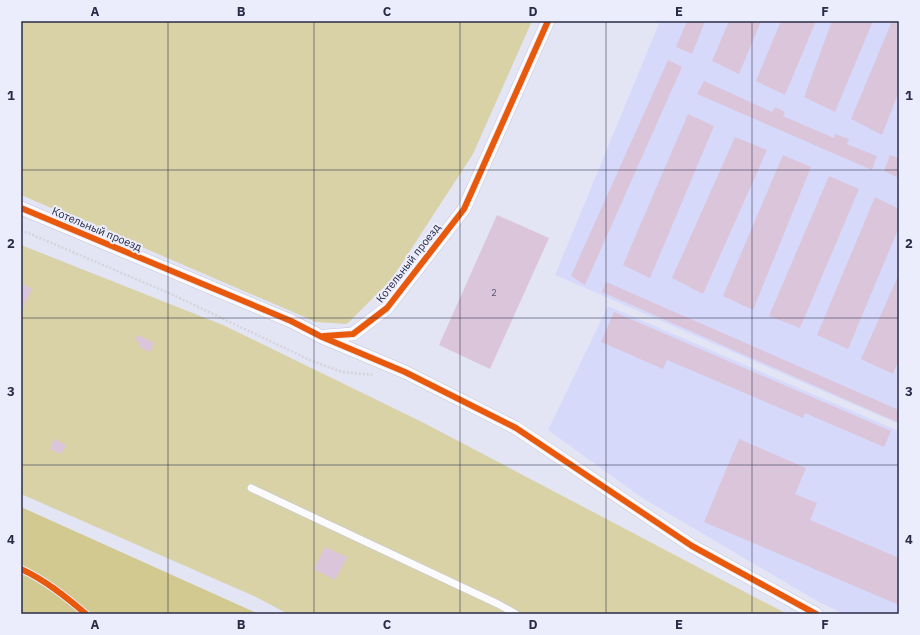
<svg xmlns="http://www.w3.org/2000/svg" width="920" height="635" font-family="'IBM Plex Sans',sans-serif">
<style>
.built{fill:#d6d9fa}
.green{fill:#d9d2a7}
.forest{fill:#d1c98f}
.building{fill:#dbc5db}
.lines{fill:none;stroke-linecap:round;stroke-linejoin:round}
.lane-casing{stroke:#c2c3d8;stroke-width:8}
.street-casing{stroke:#c2c3d8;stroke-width:14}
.path{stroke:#d4d4da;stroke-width:2.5;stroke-dasharray:2 2;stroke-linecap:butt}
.lane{stroke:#fbfbfe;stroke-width:7}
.street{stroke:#fbfbfe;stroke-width:13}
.cycleway-casing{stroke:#ebedfc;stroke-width:8}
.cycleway{stroke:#e8590c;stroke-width:6}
.grid{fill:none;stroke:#2a2b47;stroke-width:1;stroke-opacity:0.55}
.labels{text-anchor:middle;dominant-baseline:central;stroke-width:4;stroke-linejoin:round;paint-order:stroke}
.number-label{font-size:9px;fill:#56526c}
.street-label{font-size:11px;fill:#2a2b47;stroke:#ebedfc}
.neatline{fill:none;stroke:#2a2b47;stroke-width:1.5}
.grid-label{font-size:13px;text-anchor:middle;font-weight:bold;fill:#2a2b47}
</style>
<rect width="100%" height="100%" fill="#e3e5f5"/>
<g class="built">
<path d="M 660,21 L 899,21 L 899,424 L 555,275 Z"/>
<path d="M 608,306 L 899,431 L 899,614 L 844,614 L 819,602 L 644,499 L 548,430 Z"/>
</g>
<g class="green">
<path d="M 21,21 L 532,21 L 473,154 L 391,280 L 347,324 L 316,322 L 21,195 Z"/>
<path d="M 21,245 L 223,325 L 424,423 L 787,614 L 288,614 L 256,597 L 21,494 Z"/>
</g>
<path class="forest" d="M 21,507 L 259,614 L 21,614 Z"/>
<g class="building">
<path d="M 687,21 L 705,21 L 692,54 L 676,47 Z"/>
<path d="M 729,21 L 761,21 L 739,74 L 712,61 Z"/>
<path d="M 781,21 L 816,21 L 785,95 L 756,81 Z"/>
<path d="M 832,21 L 873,21 L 835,112 L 804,97 Z"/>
<path d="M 892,21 L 899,21 L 899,91 L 882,135 L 851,119 Z"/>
<path d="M 668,60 L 682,67 L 585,285 L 571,276 Z"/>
<path d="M 704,81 L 772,112 L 775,107 L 785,112 L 783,116 L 834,138 L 835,134 L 849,139 L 847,144 L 877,156 L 872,170 L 697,94 Z"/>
<path d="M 688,114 L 714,126 L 650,278 L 623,265 Z"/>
<path d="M 735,137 L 767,150 L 703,294 L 672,278 Z"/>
<path d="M 783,155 L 811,167 L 753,310 L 723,296 Z"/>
<path d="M 890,155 L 899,158 L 899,178 L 884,171 Z"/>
<path d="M 829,176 L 859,189 L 800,328 L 769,316 Z"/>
<path d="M 875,197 L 899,209 L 899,227 L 848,349 L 817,335 Z"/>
<path d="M 497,215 L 549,238 L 490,369 L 439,345 Z"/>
<path d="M 899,274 L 899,360 L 893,374 L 861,359 Z"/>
<path d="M 606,282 L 899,410 L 899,423 L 602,292 Z"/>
<path d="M 21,283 L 32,289 L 21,312 Z"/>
<path d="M 614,312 L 891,431 L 884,447 L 805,413 L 803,418 L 667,360 L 663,369 L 601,342 Z"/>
<path d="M 138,335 L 154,343 L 150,352 L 138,346 L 140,343 L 135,340 Z"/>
<path d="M 54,439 L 66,445 L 61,454 L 50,449 Z"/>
<path d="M 739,439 L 806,468 L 795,494 L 817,503 L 810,520 L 899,558 L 899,605 L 704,522 Z"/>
<path d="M 325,547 L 347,557 L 335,580 L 314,569 Z"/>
</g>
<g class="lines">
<g class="lane-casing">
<path id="lane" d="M 251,488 L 498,604 L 516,614"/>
</g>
<g class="street-casing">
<g id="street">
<path d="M 21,208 L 291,321 L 322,337 L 405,372 L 516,428 L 692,546 L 816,614"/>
<path d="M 326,336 L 353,334 L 387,308 L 464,209 L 548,21"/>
</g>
</g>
<path class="path" d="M 21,230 L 171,294 L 312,361 L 342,372 L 374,375"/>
<use href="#lane" class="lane"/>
<use href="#street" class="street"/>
<g class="cycleway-casing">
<g id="cycleway">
<path d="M 21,208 L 291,321 L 322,337 L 405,372 L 516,428 L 692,546 L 816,614"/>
<path d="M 324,336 L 353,334 L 387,308 L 464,209 L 548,21"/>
<path d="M 21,569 C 45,580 66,597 86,614"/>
</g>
</g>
<use href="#cycleway" class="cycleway"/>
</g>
<path class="grid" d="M 168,21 L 168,614M 314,21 L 314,614M 460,21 L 460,614M 606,21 L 606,614M 752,21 L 752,614M 21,170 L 899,170M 21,318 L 899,318M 21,465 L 899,465"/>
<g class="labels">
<g class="number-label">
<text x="494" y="292">2</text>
</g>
<g class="street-label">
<text transform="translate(97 229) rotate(23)">Котельный проезд</text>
<text transform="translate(408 263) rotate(-52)">Котельный проезд</text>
</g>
</g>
<rect width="920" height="635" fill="none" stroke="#ebedfc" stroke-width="44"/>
<rect x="22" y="22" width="876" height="591" class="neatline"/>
<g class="grid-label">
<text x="95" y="16">A</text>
<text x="241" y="16">B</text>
<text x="387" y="16">C</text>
<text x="533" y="16">D</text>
<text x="679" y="16">E</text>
<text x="825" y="16">F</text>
<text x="11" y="100">1</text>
<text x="909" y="100">1</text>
<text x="11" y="248">2</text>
<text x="909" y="248">2</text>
<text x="11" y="396">3</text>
<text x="909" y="396">3</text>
<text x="11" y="544">4</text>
<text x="909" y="544">4</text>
<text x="95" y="629">A</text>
<text x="241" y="629">B</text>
<text x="387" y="629">C</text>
<text x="533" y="629">D</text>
<text x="679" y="629">E</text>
<text x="825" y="629">F</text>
</g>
</svg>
